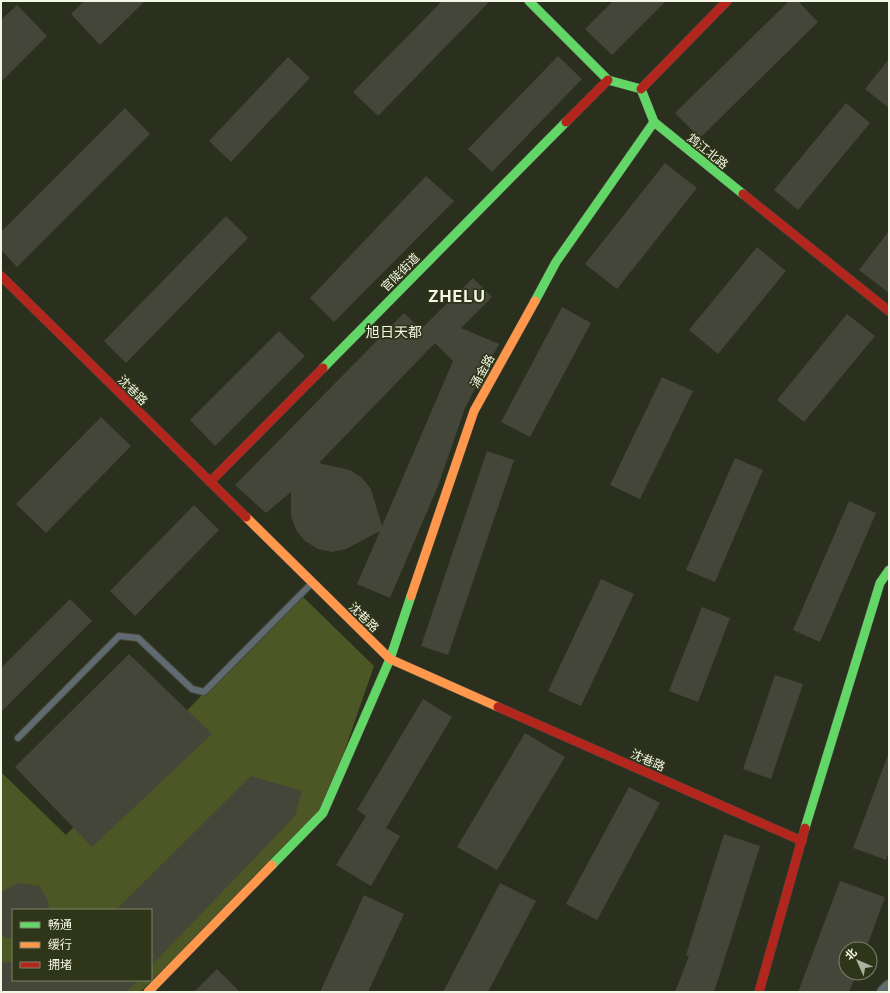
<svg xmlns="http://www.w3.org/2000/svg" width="890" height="993" font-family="Inter,'Noto Sans SC',sans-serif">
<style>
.green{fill:#4d5625;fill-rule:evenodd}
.building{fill:#434639;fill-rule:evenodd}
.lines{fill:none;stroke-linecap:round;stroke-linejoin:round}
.lane-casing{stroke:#46493c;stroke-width:8}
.street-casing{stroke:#46493c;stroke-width:14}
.fast-casing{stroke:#46493c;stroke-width:10}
.slow-casing{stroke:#46493c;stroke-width:10}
.jam-casing{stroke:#46493c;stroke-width:10}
.lane{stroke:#606a71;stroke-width:6}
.street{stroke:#606a71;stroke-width:12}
.fast{stroke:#63d668;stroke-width:9}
.slow{stroke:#ff974d;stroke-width:9}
.jam{stroke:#b3261e;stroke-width:9}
.labels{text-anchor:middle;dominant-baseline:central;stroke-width:3.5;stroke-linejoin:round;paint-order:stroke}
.street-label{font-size:12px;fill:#f3f7e6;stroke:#2f3518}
.quarter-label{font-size:14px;fill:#f3f7e6;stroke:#2f3518}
.district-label{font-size:16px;font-weight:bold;letter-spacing:1px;fill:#f3f7e6;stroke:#2f3518}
</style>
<rect width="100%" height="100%" fill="#2b2f1e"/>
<path class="green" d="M 300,594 L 374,666 L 323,813 L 140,992 L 1,992 L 1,772 L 66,835 ZM 13,910 L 151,910 L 151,980 L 13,980 Z"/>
<g class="building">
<path d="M 84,1 L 145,1 L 100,45 L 71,14 Z"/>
<path d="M 442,1 L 490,1 L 378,116 L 353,92 Z"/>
<path d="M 613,1 L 666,1 L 612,55 L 585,29 Z"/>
<path d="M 789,1 L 798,1 L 818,22 L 700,138 L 675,113 Z"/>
<path d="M 17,5 L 47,36 L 1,82 L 1,20 Z"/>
<path d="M 558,56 L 582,79 L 492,172 L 468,149 Z"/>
<path d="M 288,57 L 310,78 L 231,162 L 209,141 Z"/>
<path d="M 889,59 L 889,108 L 865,89 Z"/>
<path d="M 846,103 L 870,123 L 798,210 L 774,190 Z"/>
<path d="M 125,108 L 150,134 L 17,267 L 1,250 L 1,232 Z"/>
<path d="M 665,163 L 697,188 L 617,289 L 585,264 Z"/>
<path d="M 426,176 L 454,201 L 334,322 L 310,298 Z"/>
<path d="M 226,216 L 248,238 L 126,363 L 104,341 Z"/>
<path d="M 889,231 L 889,293 L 859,270 Z"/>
<path d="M 757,247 L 786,271 L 718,354 L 689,330 Z"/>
<path d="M 473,278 L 492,297 L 461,328 L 499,344 L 465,408 L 438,486 L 390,598 L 357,584 L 380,531 L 346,549 L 332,552 L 318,549 L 305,541 L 296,530 L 291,516 L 291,492 L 266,513 L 235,485 L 404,313 L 421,329 ZM 435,343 L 453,361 L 382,526 L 371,489 L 362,478 L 350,470 L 319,463 Z"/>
<path d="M 562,307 L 591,323 L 530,437 L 501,422 Z"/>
<path d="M 847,314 L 875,336 L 804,422 L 777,400 Z"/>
<path d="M 279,331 L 305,356 L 215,446 L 190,420 Z"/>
<path d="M 662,377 L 693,391 L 640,499 L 610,485 Z"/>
<path d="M 101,417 L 131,446 L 46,533 L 16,504 Z"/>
<path d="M 487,451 L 514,460 L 448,655 L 421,646 Z"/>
<path d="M 735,458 L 763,470 L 715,582 L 686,570 Z"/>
<path d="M 849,501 L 876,513 L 820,642 L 793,630 Z"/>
<path d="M 194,505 L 219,530 L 135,616 L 110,591 Z"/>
<path d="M 601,579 L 634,594 L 581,706 L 548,691 Z"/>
<path d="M 70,599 L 92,621 L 1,712 L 1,668 Z"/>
<path d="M 702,607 L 730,618 L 698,702 L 669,691 Z"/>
<path d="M 129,654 L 212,734 L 92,847 L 15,767 Z"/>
<path d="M 775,675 L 803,684 L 771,779 L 743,769 Z"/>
<path d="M 423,699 L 452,717 L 386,828 L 400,836 L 371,886 L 336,865 L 366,816 L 357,810 Z"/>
<path d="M 525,733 L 565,757 L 497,870 L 457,847 Z"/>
<path d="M 888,755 L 889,755 L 889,851 L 886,860 L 853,848 Z"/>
<path d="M 251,776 L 302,791 L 295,816 L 151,966 L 151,910 L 116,910 Z"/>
<path d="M 629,787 L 660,803 L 597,920 L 566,904 Z"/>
<path d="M 724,834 L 760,846 L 718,980 L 714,992 L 675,992 L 689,956 L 686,955 Z"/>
<path d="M 840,881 L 885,897 L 866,949 L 846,949 L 846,973 L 857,973 L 849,992 L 798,992 Z"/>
<path d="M 18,883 L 39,886 L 48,900 L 49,910 L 13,910 L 13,940 L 1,935 L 1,892 Z"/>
<path d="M 500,883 L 536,901 L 488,992 L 443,992 Z"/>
<path d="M 364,895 L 404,914 L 368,992 L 320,992 Z"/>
<path d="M 13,962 L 13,980 L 138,980 L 126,992 L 1,992 L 1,963 Z"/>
<path d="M 217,969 L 240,992 L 194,992 Z"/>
</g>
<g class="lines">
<g class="lane-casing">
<path id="lane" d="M 18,738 L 119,636 L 138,638 L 192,689 L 204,692 L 311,584"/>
</g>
<g class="street-casing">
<path id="street" d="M 883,992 L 889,986"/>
</g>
<g class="fast-casing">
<g id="fast">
<path d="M 529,1 L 608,80 L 641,89 L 654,122 L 743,194"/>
<path d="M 535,301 L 556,262 L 654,122"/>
<path d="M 323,368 L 566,122"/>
<path d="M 805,828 L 880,583 L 889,570"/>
<path d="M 272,865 L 323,813 L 390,659 L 411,596"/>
</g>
</g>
<g class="slow-casing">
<g id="slow">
<path d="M 246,517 L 390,659 L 498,707"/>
<path d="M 411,596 L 474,411 L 535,301"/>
<path d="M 148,992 L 272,865"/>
</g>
</g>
<g class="jam-casing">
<g id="jam">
<path d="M 641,89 L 727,1"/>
<path d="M 566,122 L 608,80"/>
<path d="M 743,194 L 889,311"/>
<path d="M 1,276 L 246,517"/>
<path d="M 210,482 L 323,368"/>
<path d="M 498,707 L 802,841"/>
<path d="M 759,992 L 805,828"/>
</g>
</g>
<use href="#lane" class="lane"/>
<use href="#street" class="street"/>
<use href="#fast" class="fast"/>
<use href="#slow" class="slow"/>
<use href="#jam" class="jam"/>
</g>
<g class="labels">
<g class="street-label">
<text transform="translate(708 151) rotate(39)">鸩江北路</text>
<text transform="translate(400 272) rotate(-45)">官陡街道</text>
<text transform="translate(482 371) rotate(-61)">涌金路</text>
<text transform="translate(133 390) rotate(45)">沈巷路</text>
<text transform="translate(364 617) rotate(44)">沈巷路</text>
<text transform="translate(648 760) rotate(24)">沈巷路</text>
</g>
<g class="quarter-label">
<text x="394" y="331">旭日天都</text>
</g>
<g class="district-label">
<text x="457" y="296">ZHELU</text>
</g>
</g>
<rect width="890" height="993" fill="none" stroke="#f3f7e6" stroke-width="4"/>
<rect x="12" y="909" width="140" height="72" fill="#2f3518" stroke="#7d836a"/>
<rect x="20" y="922" width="20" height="6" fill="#63d668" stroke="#7d836a"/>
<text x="48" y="929" font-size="12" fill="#f3f7e6">畅通</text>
<rect x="20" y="942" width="20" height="6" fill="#ff974d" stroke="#7d836a"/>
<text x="48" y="949" font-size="12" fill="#f3f7e6">缓行</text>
<rect x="20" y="962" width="20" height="6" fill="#b3261e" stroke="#7d836a"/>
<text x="48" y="969" font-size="12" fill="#f3f7e6">拥堵</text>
<g transform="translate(858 961) rotate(315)"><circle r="19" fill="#2f3518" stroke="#7d836a"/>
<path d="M0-3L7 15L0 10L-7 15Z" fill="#adb1a0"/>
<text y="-6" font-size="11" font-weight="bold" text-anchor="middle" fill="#f3f7e6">北</text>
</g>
</svg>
